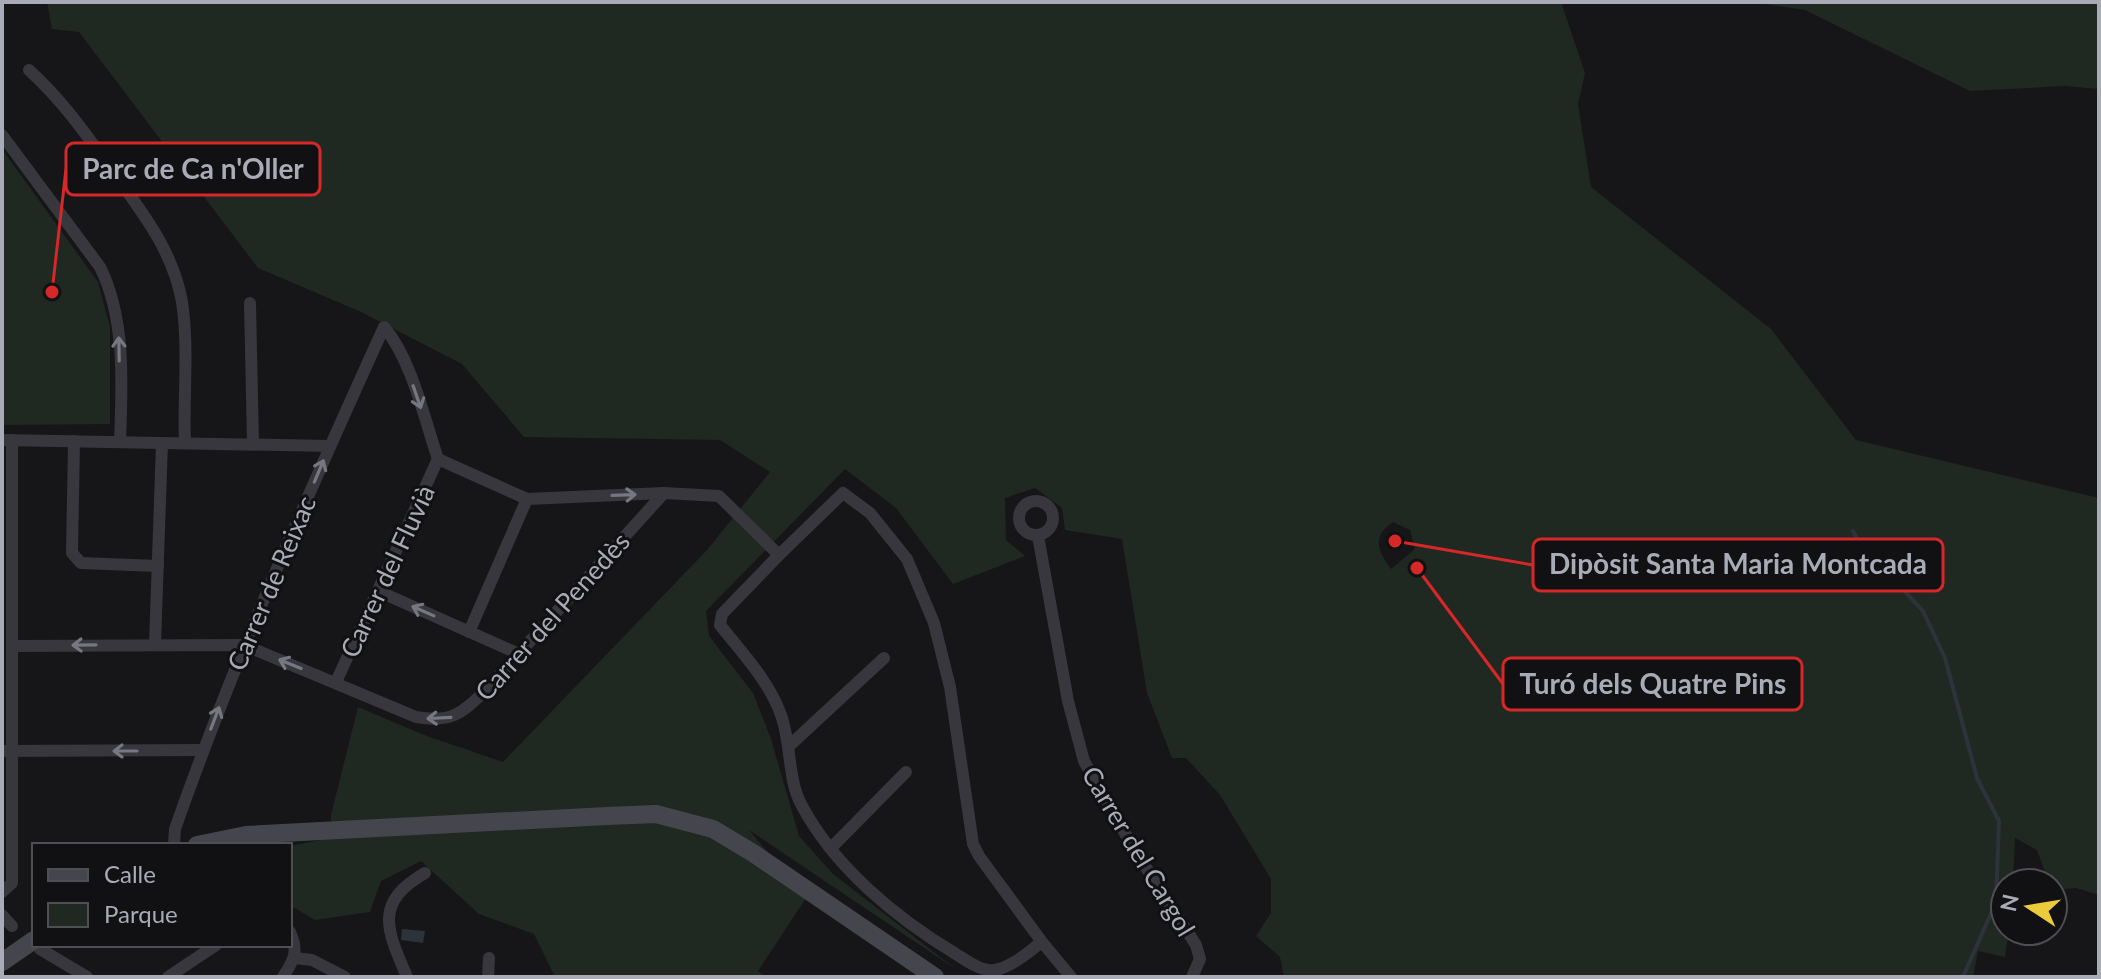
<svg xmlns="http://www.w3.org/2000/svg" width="2101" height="979" font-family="Lato,sans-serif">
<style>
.green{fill:#202822;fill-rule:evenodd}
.water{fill:#2d333b}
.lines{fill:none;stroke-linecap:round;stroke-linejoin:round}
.stream{stroke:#2d333b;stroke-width:4}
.street{stroke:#37373d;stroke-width:12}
.secondary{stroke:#45464d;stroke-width:18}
.oneway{stroke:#767780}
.labels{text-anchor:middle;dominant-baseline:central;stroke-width:6;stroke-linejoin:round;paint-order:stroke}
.street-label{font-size:26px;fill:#a9abb7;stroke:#111113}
.leader{fill:none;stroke:#d62828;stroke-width:3}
.callout-dot{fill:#d62828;stroke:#111113;stroke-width:3}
.callout{fill:#111113;stroke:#d62828;stroke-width:3}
.callout-label{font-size:28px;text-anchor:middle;font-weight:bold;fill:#a9abb7}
</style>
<rect width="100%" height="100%" fill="#161618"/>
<g class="green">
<path d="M 47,2 L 1561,2 L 1585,73 L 1578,104 L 1591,187 L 1771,329 L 1856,440 L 2099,498 L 2099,895 L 2076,888 L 2053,890 L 2053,883 L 2049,883 L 2037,850 L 2015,838 L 2013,883 L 2005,883 L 2005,931 L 2009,931 L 2005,957 L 1978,951 L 1973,977 L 1284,977 L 1280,957 L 1256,936 L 1271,913 L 1271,879 L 1220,795 L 1186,758 L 1172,758 L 1147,693 L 1122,539 L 1065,530 L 1062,508 L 1035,488 L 1005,498 L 1006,540 L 1025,556 L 953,584 L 896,508 L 845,469 L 706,611 L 709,636 L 753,693 L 771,739 L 799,836 L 833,874 L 957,970 L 749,830 L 806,898 L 758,971 L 766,977 L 555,977 L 534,934 L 479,914 L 421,861 L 381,881 L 370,912 L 315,920 L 290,905 L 290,846 L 331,838 L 331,815 L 358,707 L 424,735 L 503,762 L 707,550 L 770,472 L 720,440 L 524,437 L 462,364 L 359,311 L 258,268 L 79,32 L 52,29 ZM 1393,522 L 1410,530 L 1415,549 L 1391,569 C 1378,551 1371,537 1393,522 Z"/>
<path d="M 1751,2 L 2099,2 L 2099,89 L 2065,86 L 1970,91 L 1805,10 Z"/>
<path d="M 2,149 L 98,282 L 110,327 L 110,424 L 2,425 Z"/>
</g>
<path class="water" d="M 402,929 L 425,931 L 423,943 L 401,940 Z"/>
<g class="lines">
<path class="stream" d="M 1853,531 L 1859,542 L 1923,611 L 1945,658 L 1977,778 L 1999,821 L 1996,902 L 1963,977"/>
<g class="street">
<path d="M 29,70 C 62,100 85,133 111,169 C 141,211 173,250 182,302 C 189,348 183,397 185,443"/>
<path d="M 2,135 L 100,267 C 126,319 122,385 120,442"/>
<path d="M 250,303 L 253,444"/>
<path d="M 2,440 L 330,446"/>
<path d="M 74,441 L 72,553 L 81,563 L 158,566"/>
<circle cx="1036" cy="518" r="17"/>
<path d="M 1038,536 L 1068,701 L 1084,761 L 1134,849 L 1196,945 L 1200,959 L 1192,977"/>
<path d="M 378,591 L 519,654"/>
<path d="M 469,632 L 527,499"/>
<path d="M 155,644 L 162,443"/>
<path d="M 12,646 L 244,645 L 416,717 C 451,723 461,714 485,691 L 664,493"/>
<path d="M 336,682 L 438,459"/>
<path d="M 788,747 L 884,658"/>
<path d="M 2,751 L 203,750"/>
<path d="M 174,845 L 175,829 C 235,658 309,492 384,327 C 412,360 424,418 438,459 L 527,499 L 664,493 L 719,496 L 779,555"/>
<path d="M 831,848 L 906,772"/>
<path d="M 2,892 L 12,883 L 12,440"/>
<path d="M 2,915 L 12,926"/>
<path d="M 1042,942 C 1028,952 1012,967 995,970 C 982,972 967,961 956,954 C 896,918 834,867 801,804 C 788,780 791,742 781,715 C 769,681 743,654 720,625 L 722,614 L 779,555 L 843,493 L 870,513 L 907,559 L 934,623 L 950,687 L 973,844 L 979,856 L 1042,942 L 1071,977"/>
<path d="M 40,949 L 87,977"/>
<path d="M 295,958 L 312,960 L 345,977"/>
<path d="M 168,977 L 216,945"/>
<path d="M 283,977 C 294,960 299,951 290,932"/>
<path d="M 407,977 C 387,930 373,903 425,873"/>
<path d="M 488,977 L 489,958"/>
</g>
<g class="secondary">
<path d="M 197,845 L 246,835 L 607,816 L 656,814 L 713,829 L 753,853 L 935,977"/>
<path d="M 2,962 L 34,940"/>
</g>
</g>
<defs><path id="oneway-shaft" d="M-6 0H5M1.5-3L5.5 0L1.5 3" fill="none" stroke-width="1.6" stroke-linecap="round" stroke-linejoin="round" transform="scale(2)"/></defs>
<g class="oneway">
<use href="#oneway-shaft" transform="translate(119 349) rotate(-91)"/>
<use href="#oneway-shaft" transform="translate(417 397) rotate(71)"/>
<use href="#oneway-shaft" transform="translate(319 471) rotate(-67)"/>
<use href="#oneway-shaft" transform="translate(624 495) rotate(-2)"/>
<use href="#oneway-shaft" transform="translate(423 611) rotate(-156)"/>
<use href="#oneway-shaft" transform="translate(84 645) rotate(179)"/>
<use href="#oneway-shaft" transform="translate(290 664) rotate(-158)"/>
<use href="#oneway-shaft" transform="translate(215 718) rotate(-69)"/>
<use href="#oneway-shaft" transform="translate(439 718) rotate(177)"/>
<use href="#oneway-shaft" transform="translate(125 751) rotate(180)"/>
</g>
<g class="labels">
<g class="street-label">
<text transform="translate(387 571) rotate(-65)">Carrer del Fluvià</text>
<text transform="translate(271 583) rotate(-67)">Carrer de Reixac</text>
<text transform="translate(552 616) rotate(-48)">Carrer del Penedès</text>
<text transform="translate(1139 851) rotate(59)">Carrer del Cargol</text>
</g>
</g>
<path class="leader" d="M52 292L66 169M1395 541L1533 565M1417 568L1503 684"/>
<g class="callout-dot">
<circle cx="52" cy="292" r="8"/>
<circle cx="1395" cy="541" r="8"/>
<circle cx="1417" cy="568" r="8"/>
</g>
<g class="callout">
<rect x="66" y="143" width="254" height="52" rx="8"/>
<rect x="1533" y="539" width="410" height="52" rx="8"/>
<rect x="1503" y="658" width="299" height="52" rx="8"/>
</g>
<g class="callout-label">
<text x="193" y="179">Parc de Ca n'Oller</text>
<text x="1738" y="574">Dipòsit Santa Maria Montcada</text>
<text x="1653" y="694">Turó dels Quatre Pins</text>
</g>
<rect width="2101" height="979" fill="none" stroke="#a9abb7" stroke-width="8"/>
<rect x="32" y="843" width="260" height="104" fill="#111113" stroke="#4e4f55" stroke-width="2"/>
<rect x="48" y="869" width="40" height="12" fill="#45464d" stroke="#4e4f55" stroke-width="2"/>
<text x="104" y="883" font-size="24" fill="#a9abb7">Calle</text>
<rect x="48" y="903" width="40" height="24" fill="#202822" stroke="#4e4f55" stroke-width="2"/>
<text x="104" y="923" font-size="24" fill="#a9abb7">Parque</text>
<g transform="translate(2029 907) rotate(282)"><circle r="38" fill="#111113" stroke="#4e4f55" stroke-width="2"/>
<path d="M0-6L14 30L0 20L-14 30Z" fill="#ebcb3b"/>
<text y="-12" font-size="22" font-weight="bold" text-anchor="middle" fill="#a9abb7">N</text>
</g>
</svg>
